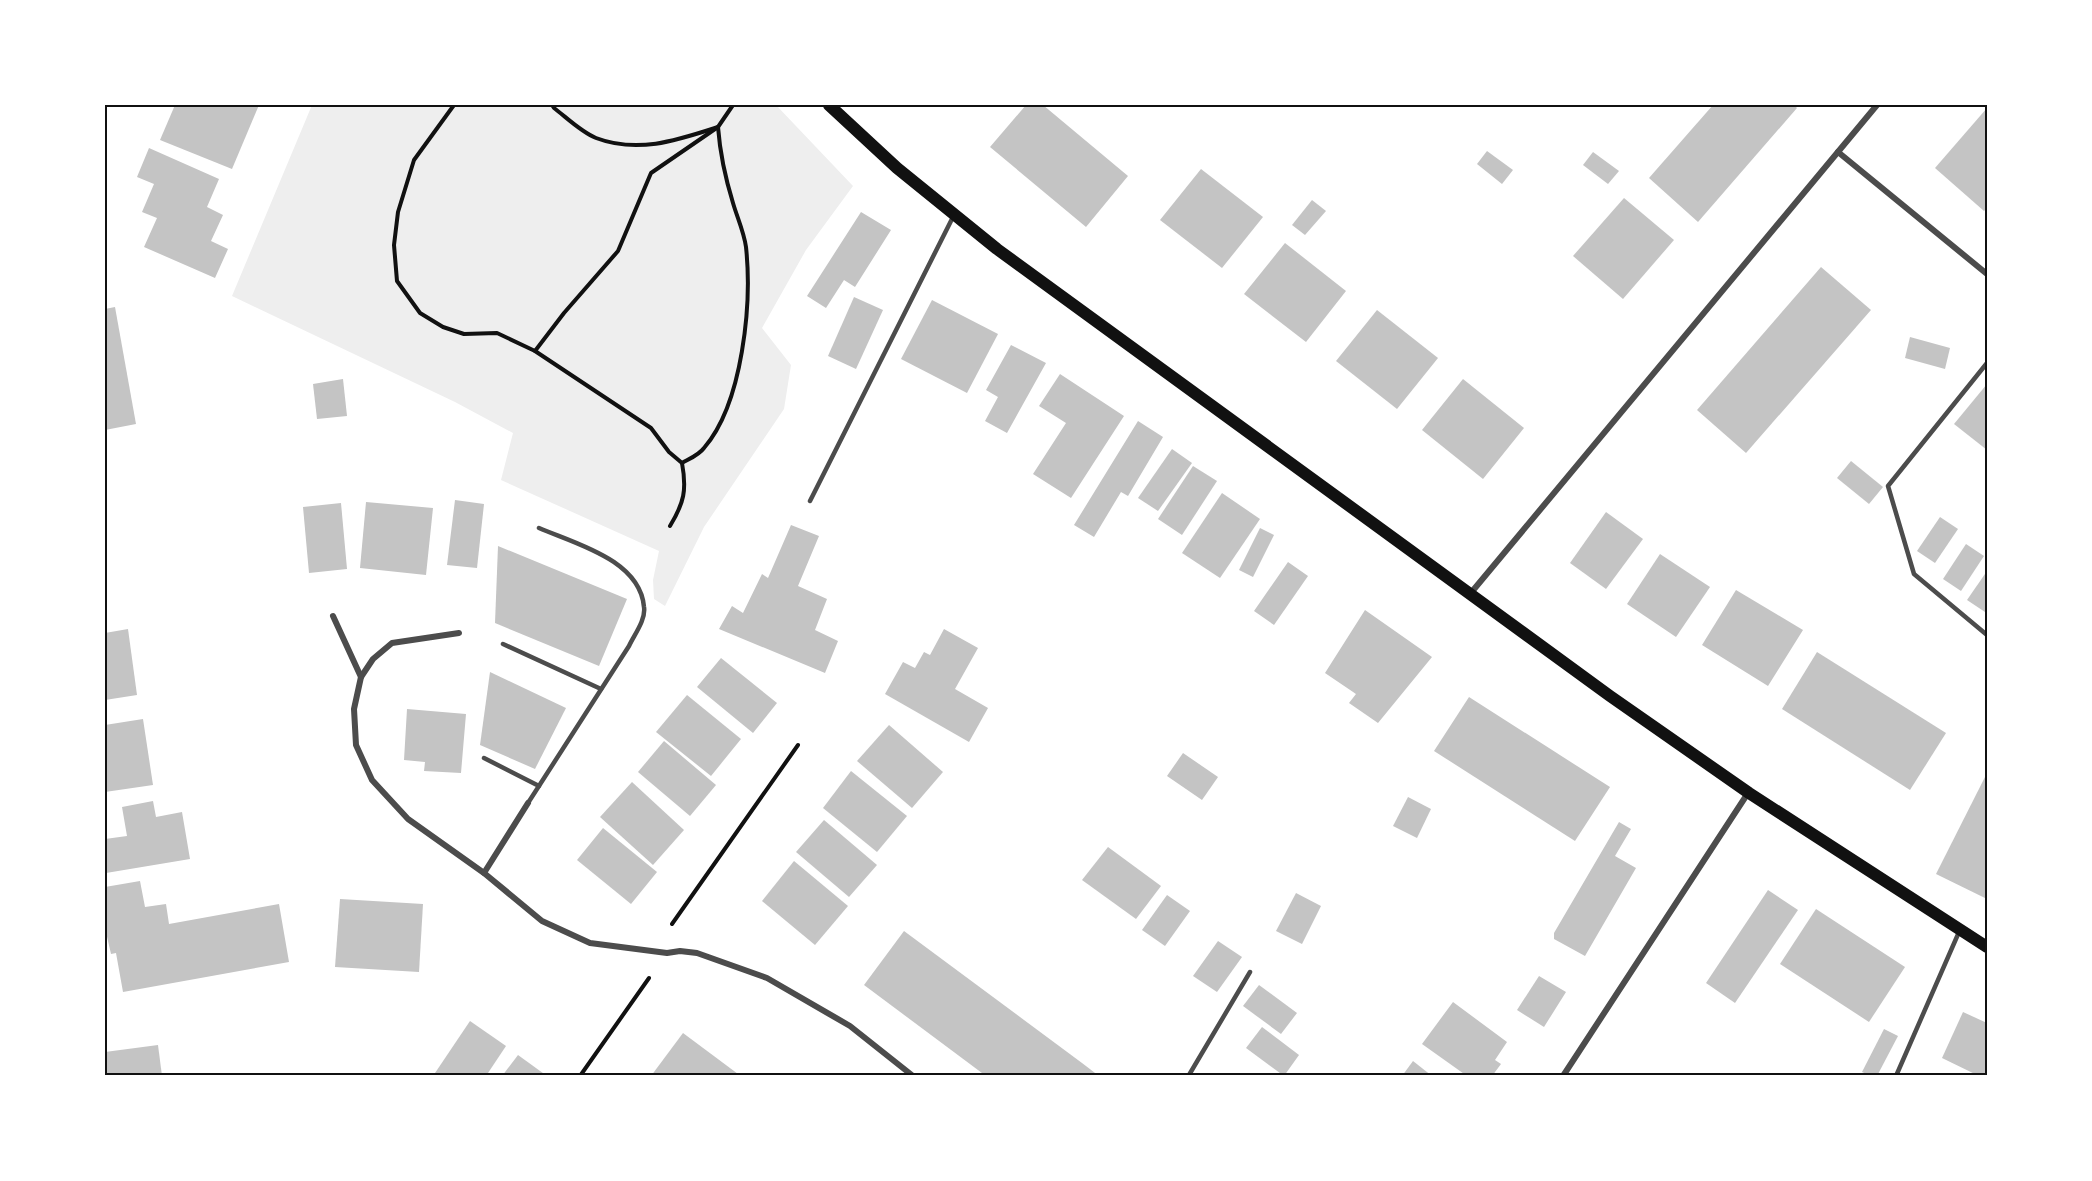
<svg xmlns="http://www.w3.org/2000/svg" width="2092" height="1181" font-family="'Golos Text',sans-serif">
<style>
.green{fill:#eee}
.building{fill:#c4c4c4}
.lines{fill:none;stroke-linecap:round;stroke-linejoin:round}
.path{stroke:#111;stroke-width:4}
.service{stroke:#4c4c4c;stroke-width:4.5}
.minor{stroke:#4c4c4c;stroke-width:6}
.secondary{stroke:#111;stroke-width:12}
.neatline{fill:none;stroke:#111;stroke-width:2}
</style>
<rect width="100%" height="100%" fill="#fff"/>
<path class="green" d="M 312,105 L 776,105 L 853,186 L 806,250 L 762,328 L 791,365 L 784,409 L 704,527 L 665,606 L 654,599 L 653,580 L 659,551 L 501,480 L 513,433 L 455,402 L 232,296 Z"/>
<g class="building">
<path d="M 175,105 L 259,105 L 232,169 L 160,140 Z"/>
<path d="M 1026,105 L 1043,105 L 1128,176 L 1086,227 L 990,147 Z"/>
<path d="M 1713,105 L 1794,105 L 1797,108 L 1698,222 L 1649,178 Z"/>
<path d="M 1987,108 L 1987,208 L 1984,211 L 1935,168 Z"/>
<path d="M 149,148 L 219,179 L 207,207 L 223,215 L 211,241 L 228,249 L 215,278 L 144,247 L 157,218 L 142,212 L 154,184 L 137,177 Z"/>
<path d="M 1487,151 L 1513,170 L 1502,184 L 1477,164 Z"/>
<path d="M 1593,152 L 1619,171 L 1608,184 L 1583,165 Z"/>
<path d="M 1201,169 L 1263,217 L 1222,268 L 1160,220 Z"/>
<path d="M 1624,198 L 1674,240 L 1623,299 L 1573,256 Z"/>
<path d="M 1312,200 L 1326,211 L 1305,235 L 1292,225 Z"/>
<path d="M 861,212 L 891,230 L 855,287 L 844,280 L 826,308 L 807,296 Z"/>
<path d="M 1285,243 L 1346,291 L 1306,342 L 1244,294 Z"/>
<path d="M 1821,267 L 1871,310 L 1746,453 L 1697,410 Z"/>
<path d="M 854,297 L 883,310 L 856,369 L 828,356 Z"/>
<path d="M 932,300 L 998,334 L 967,393 L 901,359 Z"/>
<path d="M 115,307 L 136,424 L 105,430 L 105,309 Z"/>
<path d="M 1377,310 L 1438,358 L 1397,409 L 1336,361 Z"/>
<path d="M 1910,337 L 1950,348 L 1945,369 L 1905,358 Z"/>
<path d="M 1011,345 L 1046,363 L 1007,433 L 985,421 L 998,397 L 986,390 Z"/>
<path d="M 1060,374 L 1124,416 L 1071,498 L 1033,474 L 1066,423 L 1039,406 Z"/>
<path d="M 343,379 L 347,416 L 317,419 L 313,384 Z"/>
<path d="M 1463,379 L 1524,428 L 1483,479 L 1422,430 Z"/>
<path d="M 1987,384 L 1987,450 L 1954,424 Z"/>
<path d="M 1138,421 L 1163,437 L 1128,496 L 1121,492 L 1094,537 L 1074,525 Z"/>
<path d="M 1172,449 L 1192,463 L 1158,511 L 1138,498 Z"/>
<path d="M 1851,461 L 1883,487 L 1869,504 L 1837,478 Z"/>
<path d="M 1193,466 L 1217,481 L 1182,535 L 1158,519 Z"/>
<path d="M 1222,493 L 1260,519 L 1220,578 L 1182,553 Z"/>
<path d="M 455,500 L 484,504 L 477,568 L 447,565 Z"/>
<path d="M 366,502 L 433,508 L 426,575 L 360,568 Z"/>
<path d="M 341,503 L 347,569 L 309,573 L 303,507 Z"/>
<path d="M 1606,512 L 1643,539 L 1606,589 L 1570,563 Z"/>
<path d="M 1940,517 L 1958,529 L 1935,563 L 1917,551 Z"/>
<path d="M 791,525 L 819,536 L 798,586 L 827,599 L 815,630 L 838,641 L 825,673 L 719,629 L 732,606 L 743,613 L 762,574 L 768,578 Z"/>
<path d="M 1260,528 L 1274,535 L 1253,577 L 1239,570 Z"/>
<path d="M 1966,544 L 1984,556 L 1961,591 L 1943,579 Z"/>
<path d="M 498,546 L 627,599 L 599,666 L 495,623 Z"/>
<path d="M 1660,554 L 1710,587 L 1676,637 L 1627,604 Z"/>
<path d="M 1288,562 L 1308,576 L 1274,625 L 1254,611 Z"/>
<path d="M 1987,571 L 1987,609 L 1985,612 L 1967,600 Z"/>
<path d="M 1736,590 L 1803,630 L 1768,686 L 1702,645 Z"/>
<path d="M 1365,610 L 1432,657 L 1378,723 L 1349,703 L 1356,694 L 1325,673 Z"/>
<path d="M 128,629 L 137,695 L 105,700 L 105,633 Z"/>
<path d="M 944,629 L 978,648 L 955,689 L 988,708 L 969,742 L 885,694 L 903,662 L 915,668 L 924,652 L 930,655 Z"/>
<path d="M 1817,652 L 1946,733 L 1910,790 L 1782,709 Z"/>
<path d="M 721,658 L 777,703 L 753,733 L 697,687 Z"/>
<path d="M 490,672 L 566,708 L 535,769 L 480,745 Z"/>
<path d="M 687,695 L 741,739 L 711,776 L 656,732 Z"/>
<path d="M 1469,697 L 1610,787 L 1575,841 L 1434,751 Z"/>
<path d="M 407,709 L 466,714 L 461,773 L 424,771 L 425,762 L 404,760 Z"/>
<path d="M 143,719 L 153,785 L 105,792 L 105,725 Z"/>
<path d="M 889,725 L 943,772 L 912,808 L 857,761 Z"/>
<path d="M 664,741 L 716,785 L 690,816 L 638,772 Z"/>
<path d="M 1183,753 L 1218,777 L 1202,800 L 1167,776 Z"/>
<path d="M 851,771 L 907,816 L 877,852 L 823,808 Z"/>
<path d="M 1987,773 L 1987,899 L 1936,874 Z"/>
<path d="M 632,782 L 684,830 L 653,865 L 600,817 Z"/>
<path d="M 1408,797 L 1431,809 L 1417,838 L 1393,826 Z"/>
<path d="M 153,801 L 156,817 L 182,812 L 190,859 L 106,873 L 105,839 L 127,836 L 122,807 Z"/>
<path d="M 824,820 L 877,865 L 849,897 L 796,852 Z"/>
<path d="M 1619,822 L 1631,829 L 1615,856 L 1636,868 L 1585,956 L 1554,939 L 1554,933 Z"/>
<path d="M 603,828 L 657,872 L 631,904 L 577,860 Z"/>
<path d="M 1108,847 L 1161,886 L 1136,919 L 1082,880 Z"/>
<path d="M 794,861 L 848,906 L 815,945 L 762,901 Z"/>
<path d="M 140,881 L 145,907 L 166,904 L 169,924 L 279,904 L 289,962 L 123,992 L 116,953 L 111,954 L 105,928 L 105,887 Z"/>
<path d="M 1768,890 L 1798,910 L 1735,1003 L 1706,983 Z"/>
<path d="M 1296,893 L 1321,906 L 1302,944 L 1276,931 Z"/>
<path d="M 1167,895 L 1190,911 L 1165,946 L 1142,930 Z"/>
<path d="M 340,899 L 423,904 L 419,972 L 335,967 Z"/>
<path d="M 1816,909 L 1905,967 L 1869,1022 L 1780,964 Z"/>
<path d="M 904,931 L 1082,1063 L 1099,1076 L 986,1076 L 864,985 Z"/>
<path d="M 1218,941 L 1242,957 L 1217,992 L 1193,976 Z"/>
<path d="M 1539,976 L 1566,992 L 1544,1027 L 1517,1010 Z"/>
<path d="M 1259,985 L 1297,1013 L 1281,1034 L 1243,1006 Z"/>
<path d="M 1453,1002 L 1507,1042 L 1495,1060 L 1501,1064 L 1492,1076 L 1467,1076 L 1422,1044 Z"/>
<path d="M 1963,1012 L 1987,1023 L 1987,1076 L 1979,1076 L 1942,1058 Z"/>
<path d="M 470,1021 L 506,1046 L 486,1076 L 433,1076 Z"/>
<path d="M 1262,1027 L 1299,1055 L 1284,1076 L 1246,1048 Z"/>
<path d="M 1884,1029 L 1898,1036 L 1877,1076 L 1871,1076 L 1862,1072 Z"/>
<path d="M 683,1033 L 738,1074 L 736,1076 L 651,1076 Z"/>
<path d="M 158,1045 L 162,1076 L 105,1076 L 105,1052 Z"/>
<path d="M 518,1055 L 547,1076 L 502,1076 Z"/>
<path d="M 1413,1061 L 1432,1076 L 1402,1076 Z"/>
</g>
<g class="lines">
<g class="path">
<path d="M 454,105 L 414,160 L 398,212 L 394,245 L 397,281 L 420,313 L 443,327 L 464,334 L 497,333 L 535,351 L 564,313 L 618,251 L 651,173 L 718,127 L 733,105"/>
<path d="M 535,351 L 651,428 L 669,452 L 682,463 C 689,459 699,455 704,448 C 743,403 752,303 746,247 C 744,232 737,217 733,203 C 725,177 720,153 718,127 C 678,140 638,154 596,138 C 581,132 566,117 554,108 L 552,105"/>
<path d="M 670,526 C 684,503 687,490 682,463"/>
<path d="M 672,924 L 798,745"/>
<path d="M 580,1076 L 649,978"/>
</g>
<g class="service">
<path d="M 1987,363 L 1888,486 L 1914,574 L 1987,635"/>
<path d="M 810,501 L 954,215"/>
<path d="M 503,644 L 601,689"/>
<path d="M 484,758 L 539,786"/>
<path d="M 528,803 L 629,646 C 634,635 646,620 644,607 C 640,560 576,544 539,528"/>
<path d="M 1190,1076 L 1189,1075 L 1250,972"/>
<path d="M 1896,1076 L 1959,932"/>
</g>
<g class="minor">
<path d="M 1838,152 L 1987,274"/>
<path d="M 1470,594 L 1877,105"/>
<path d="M 333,616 L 361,677"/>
<path d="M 459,633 L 392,643 L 373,659 L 361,677 L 354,709 L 356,745 L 372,780 L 408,819 L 484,873 L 542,921 L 590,943 L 667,953 L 680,951 L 697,953 L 767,978 L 850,1026 L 913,1076"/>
<path d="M 484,873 L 528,803"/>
<path d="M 1563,1076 L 1748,793"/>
</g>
<path class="secondary" d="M 829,105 L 897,168 L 997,249 L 1610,696 L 1749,793 L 1987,947"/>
</g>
<rect width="2092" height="1181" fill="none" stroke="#ffffff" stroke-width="213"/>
<rect x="106" y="106" width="1880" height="968" class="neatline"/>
</svg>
